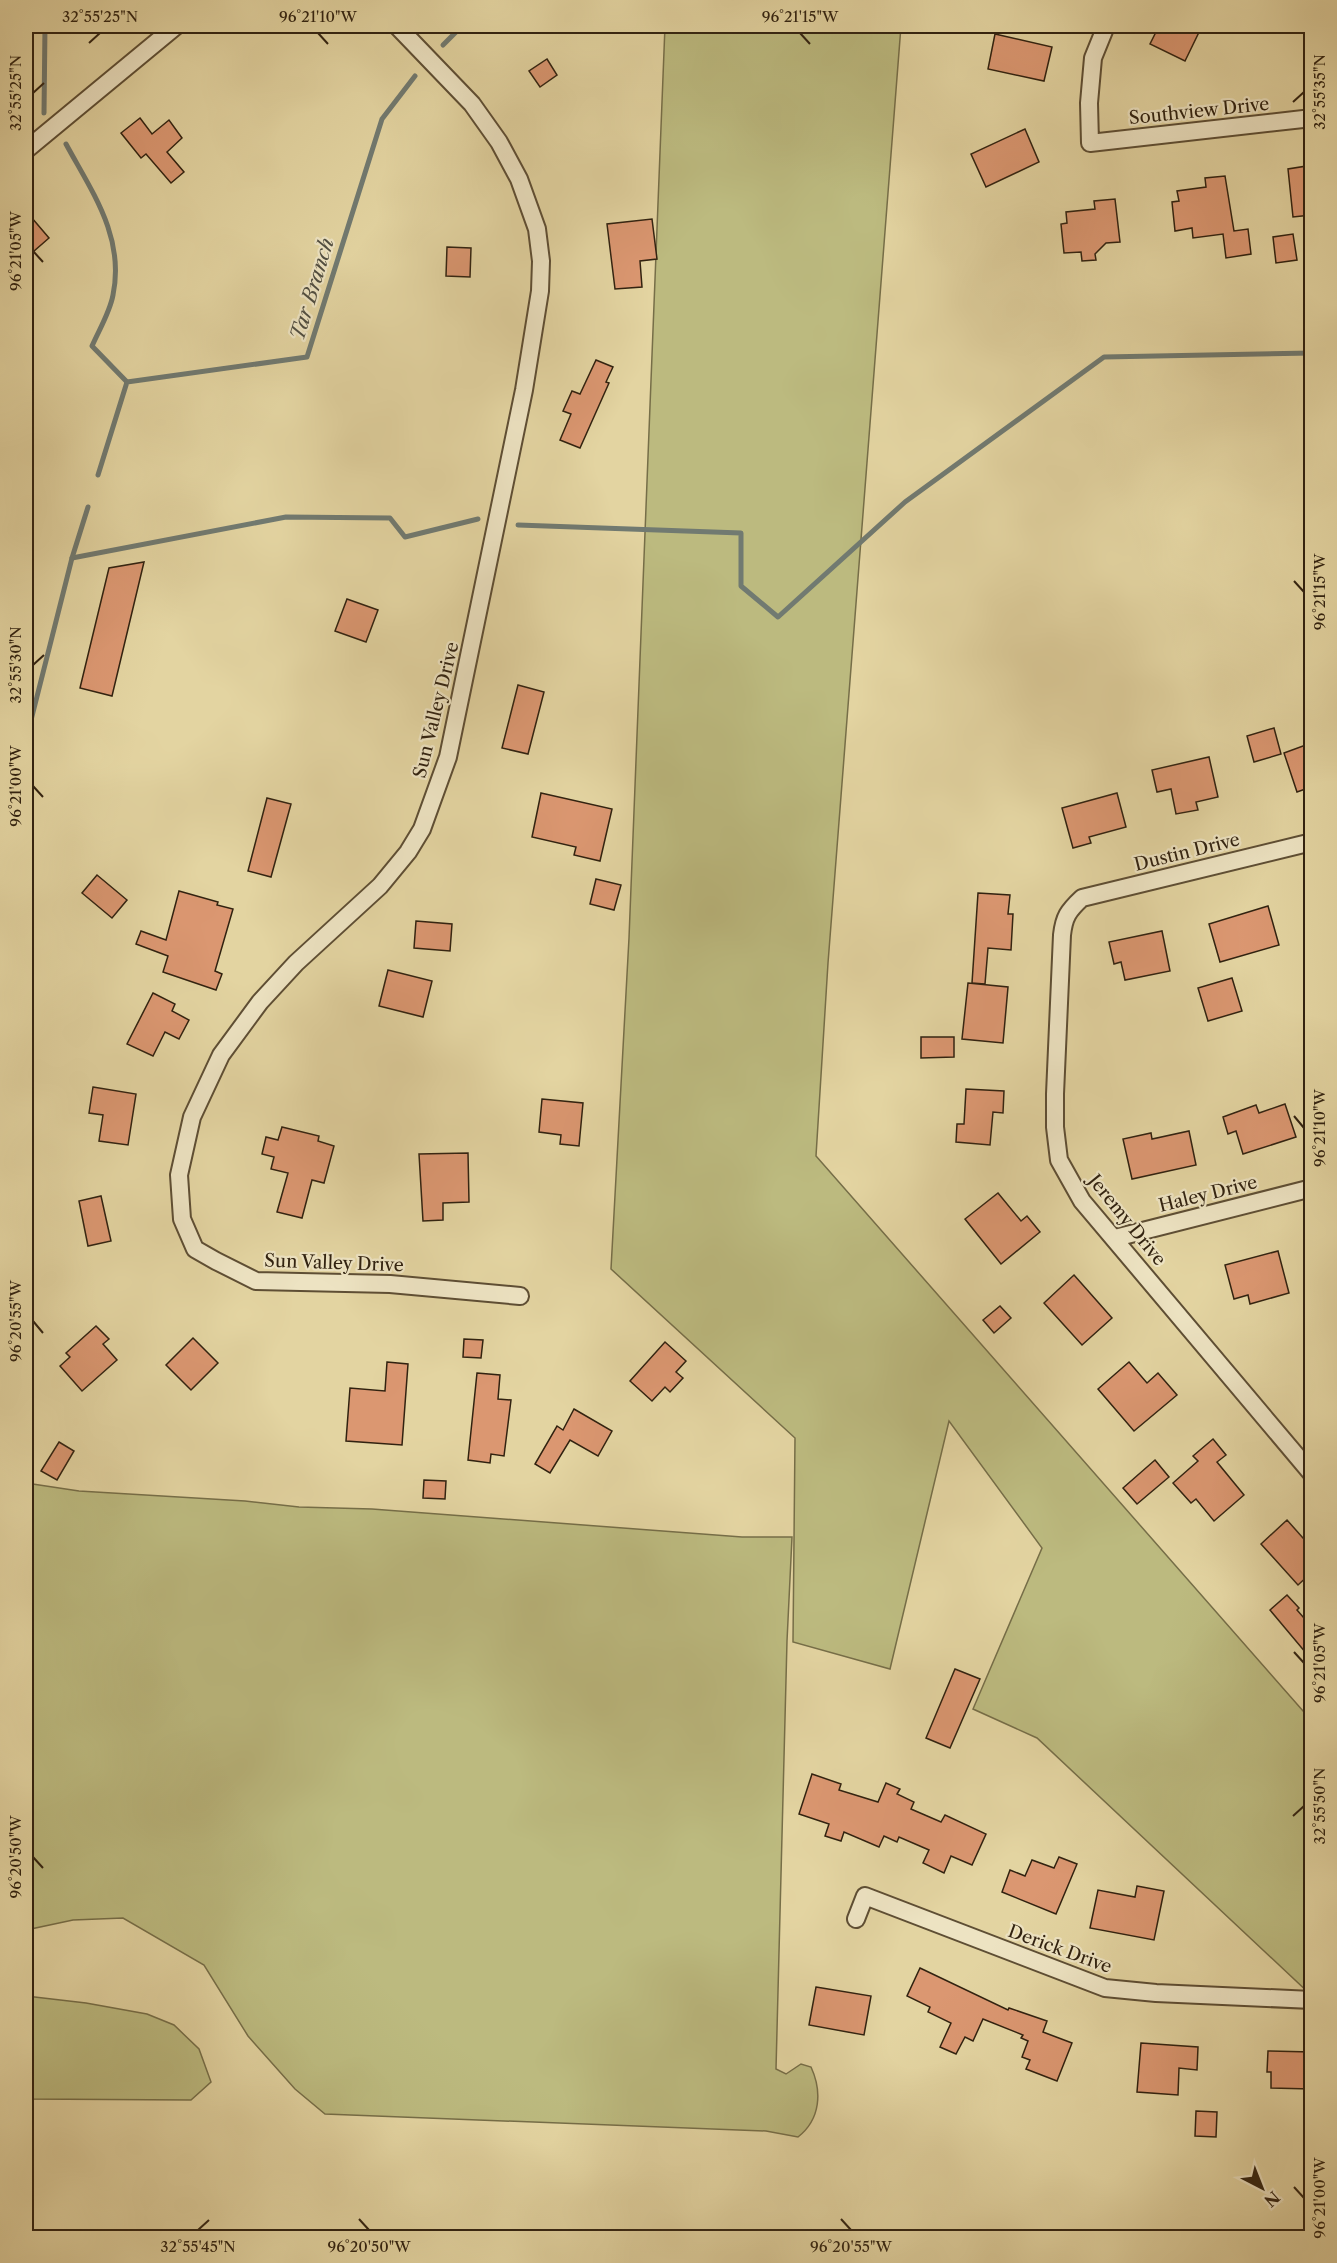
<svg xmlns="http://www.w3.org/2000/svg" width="1337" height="2263" font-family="'Libre Caslon Text',serif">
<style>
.green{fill:#bcba7f;stroke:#766e48;stroke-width:1.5}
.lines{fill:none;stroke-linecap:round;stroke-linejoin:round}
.stream{stroke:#717a71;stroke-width:5}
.building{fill:#db9771;stroke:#312210;stroke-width:1.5}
.minor-casing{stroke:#5e4e34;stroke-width:20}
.minor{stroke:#ede3c2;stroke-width:16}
.ticks{fill:none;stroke:#312210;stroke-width:2}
.labels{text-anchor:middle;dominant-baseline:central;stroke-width:4.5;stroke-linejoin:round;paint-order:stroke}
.street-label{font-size:18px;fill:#312210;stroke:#ede3c2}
.water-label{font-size:20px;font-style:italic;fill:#514e41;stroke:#ede3c2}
.neatline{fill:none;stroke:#312210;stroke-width:2}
.ticks-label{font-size:15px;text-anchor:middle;fill:#312210}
</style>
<rect width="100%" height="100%" fill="#e3d4a1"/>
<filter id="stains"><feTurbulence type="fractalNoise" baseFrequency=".00333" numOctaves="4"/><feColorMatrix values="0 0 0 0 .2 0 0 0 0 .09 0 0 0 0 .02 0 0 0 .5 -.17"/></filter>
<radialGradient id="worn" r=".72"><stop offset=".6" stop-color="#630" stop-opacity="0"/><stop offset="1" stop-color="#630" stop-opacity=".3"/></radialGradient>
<g class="green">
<path d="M 665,26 L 901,26 L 828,963 L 816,1156 L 1311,1720 L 1311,1995 L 1037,1738 L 973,1709 L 1042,1548 L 949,1421 L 890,1669 L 793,1642 L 795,1438 L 611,1269 L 629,938 Z"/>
<path d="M 26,1483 L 79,1491 L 245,1501 L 299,1507 L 372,1509 L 742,1537 L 792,1537 L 787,1641 L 776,2069 L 786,2074 L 801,2064 L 811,2067 C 822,2091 821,2119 798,2137 L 766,2131 L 325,2114 L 295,2089 L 248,2036 L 204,1965 L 123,1918 L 73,1920 L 26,1930 Z"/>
<path d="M 26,1996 L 86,2003 L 147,2014 L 174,2025 L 199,2049 L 211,2082 L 191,2100 L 26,2099 Z"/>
</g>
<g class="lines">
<g class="stream">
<path d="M 443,45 L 462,26"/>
<path d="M 44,113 L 45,26"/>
<path d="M 66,144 C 92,192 125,237 113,295 C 110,312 99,330 92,346 L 127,382"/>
<path d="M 98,475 L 127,382 L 307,357 L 382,119 L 415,76"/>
<path d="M 518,525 L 741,533 L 741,586 L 778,617 L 905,502 L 1104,357 L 1312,353"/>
<path d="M 72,558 L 286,517 L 390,518 L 405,537 L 478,519"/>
<path d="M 26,740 L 72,558 L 88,507"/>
</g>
</g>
<g class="building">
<path d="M 1159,26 L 1202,26 L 1185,61 L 1150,44 Z"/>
<path d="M 995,34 L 1052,47 L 1044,81 L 988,69 Z"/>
<path d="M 547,59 L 557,75 L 540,87 L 529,71 Z"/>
<path d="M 140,118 L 152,134 L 169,120 L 182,138 L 167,152 L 184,172 L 171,183 L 146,154 L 141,158 L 121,133 Z"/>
<path d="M 1025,129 L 1039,162 L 986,187 L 971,154 Z"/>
<path d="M 1307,166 L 1307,171 L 1311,173 L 1311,215 L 1293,217 L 1288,169 Z"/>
<path d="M 1225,176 L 1234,231 L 1248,229 L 1251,254 L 1226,258 L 1223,234 L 1193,238 L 1192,228 L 1175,231 L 1172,202 L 1179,201 L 1177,191 L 1206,187 L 1205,178 Z"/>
<path d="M 1115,199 L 1120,242 L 1106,243 L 1095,254 L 1096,260 L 1082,261 L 1081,252 L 1064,253 L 1061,224 L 1067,223 L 1066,212 L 1095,209 L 1094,201 Z"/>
<path d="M 26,211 L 49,238 L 26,258 Z"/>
<path d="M 652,219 L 657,259 L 640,261 L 642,287 L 615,289 L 607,224 Z"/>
<path d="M 1293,234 L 1297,260 L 1276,263 L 1273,237 Z"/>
<path d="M 447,247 L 471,248 L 470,277 L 446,276 Z"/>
<path d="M 596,360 L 613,367 L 606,382 L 609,383 L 580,448 L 560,440 L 571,414 L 563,411 L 572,391 L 580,394 Z"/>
<path d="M 144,562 L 112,696 L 80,688 L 109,568 Z"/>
<path d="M 347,599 L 378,610 L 366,642 L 335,631 Z"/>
<path d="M 518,685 L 544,692 L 528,754 L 502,748 Z"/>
<path d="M 1274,728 L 1281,754 L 1254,762 L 1247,736 Z"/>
<path d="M 1311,743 L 1311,787 L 1297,792 L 1284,753 Z"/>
<path d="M 1209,757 L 1218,797 L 1196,802 L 1198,810 L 1176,814 L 1171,789 L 1157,792 L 1152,770 Z"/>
<path d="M 541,793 L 612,809 L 600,861 L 574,855 L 576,847 L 532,837 Z"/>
<path d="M 1117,793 L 1126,827 L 1089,837 L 1091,843 L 1073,848 L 1062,808 Z"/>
<path d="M 267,798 L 291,804 L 271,877 L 248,871 Z"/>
<path d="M 97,875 L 127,900 L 112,918 L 82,893 Z"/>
<path d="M 596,879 L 621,885 L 614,910 L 590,904 Z"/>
<path d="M 179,891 L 218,902 L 217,905 L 233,909 L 215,971 L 222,974 L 216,990 L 163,972 L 168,956 L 136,944 L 141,931 L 166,940 Z"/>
<path d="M 978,893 L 1010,895 L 1008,914 L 1013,914 L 1011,950 L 988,948 L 985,984 L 972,983 Z"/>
<path d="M 1268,906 L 1279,945 L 1220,962 L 1209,924 Z"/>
<path d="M 416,921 L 452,924 L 450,951 L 414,948 Z"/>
<path d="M 1162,931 L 1170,971 L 1125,980 L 1121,962 L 1114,964 L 1109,942 Z"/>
<path d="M 388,970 L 432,981 L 423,1017 L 379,1006 Z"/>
<path d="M 1232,978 L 1242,1011 L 1208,1021 L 1198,988 Z"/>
<path d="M 968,983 L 1008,987 L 1003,1043 L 962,1039 Z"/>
<path d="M 153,993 L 175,1004 L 172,1011 L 189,1020 L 179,1039 L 165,1032 L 153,1056 L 127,1044 Z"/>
<path d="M 921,1037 L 954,1037 L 954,1057 L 921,1058 Z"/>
<path d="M 93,1087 L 136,1094 L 128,1145 L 99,1141 L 103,1115 L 89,1113 Z"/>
<path d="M 966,1089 L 1004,1091 L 1003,1113 L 993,1112 L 990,1145 L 956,1142 L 957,1124 L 964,1124 Z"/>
<path d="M 542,1099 L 583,1103 L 579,1146 L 560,1144 L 561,1135 L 539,1132 Z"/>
<path d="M 1285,1104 L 1296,1137 L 1243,1154 L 1236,1131 L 1228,1134 L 1223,1117 L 1256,1105 L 1259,1113 Z"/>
<path d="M 282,1127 L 319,1136 L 318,1141 L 334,1146 L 324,1183 L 312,1180 L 302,1218 L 277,1212 L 288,1173 L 271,1169 L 274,1157 L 262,1154 L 266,1137 L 278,1140 Z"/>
<path d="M 1189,1131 L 1196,1165 L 1132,1179 L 1123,1139 L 1151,1133 L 1152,1139 Z"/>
<path d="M 468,1153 L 469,1202 L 443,1203 L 443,1220 L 423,1221 L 419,1154 Z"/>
<path d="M 998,1193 L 1021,1221 L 1027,1216 L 1040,1232 L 1001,1264 L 965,1219 Z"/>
<path d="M 101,1196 L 111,1241 L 88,1246 L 79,1201 Z"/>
<path d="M 1278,1251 L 1289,1293 L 1250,1304 L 1248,1295 L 1234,1299 L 1225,1265 Z"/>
<path d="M 1074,1275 L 1112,1318 L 1082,1345 L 1044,1303 Z"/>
<path d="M 1000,1306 L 1011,1318 L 994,1333 L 983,1320 Z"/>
<path d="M 96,1326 L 109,1339 L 103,1344 L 117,1360 L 82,1391 L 60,1366 L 70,1357 L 66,1353 Z"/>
<path d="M 193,1338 L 218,1363 L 191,1390 L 166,1365 Z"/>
<path d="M 464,1339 L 483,1340 L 481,1358 L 463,1357 Z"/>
<path d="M 665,1342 L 686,1361 L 676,1372 L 683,1378 L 670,1392 L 665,1387 L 652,1401 L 630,1381 Z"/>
<path d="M 387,1362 L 408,1364 L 402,1445 L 346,1441 L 350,1388 L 385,1391 Z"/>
<path d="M 1129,1362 L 1147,1383 L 1158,1373 L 1177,1395 L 1134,1431 L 1098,1389 Z"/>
<path d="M 477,1373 L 500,1375 L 498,1399 L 511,1400 L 504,1456 L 491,1454 L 490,1463 L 468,1460 Z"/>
<path d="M 574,1409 L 612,1431 L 598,1456 L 570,1440 L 550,1473 L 535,1464 L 557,1426 L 563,1430 Z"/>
<path d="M 1213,1439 L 1226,1455 L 1217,1462 L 1244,1495 L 1214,1521 L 1196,1499 L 1191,1503 L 1173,1483 L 1198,1461 L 1193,1456 Z"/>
<path d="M 59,1442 L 74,1451 L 57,1480 L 41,1471 Z"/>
<path d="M 1155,1460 L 1169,1477 L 1137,1504 L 1123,1488 Z"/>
<path d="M 424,1480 L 446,1481 L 445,1499 L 423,1498 Z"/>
<path d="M 1287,1520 L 1311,1547 L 1311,1573 L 1298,1585 L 1261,1544 Z"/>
<path d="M 1287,1595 L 1299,1608 L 1297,1610 L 1311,1626 L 1311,1659 L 1270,1610 Z"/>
<path d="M 955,1669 L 980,1679 L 950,1748 L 926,1738 Z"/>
<path d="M 812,1774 L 841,1784 L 839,1790 L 878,1802 L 886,1783 L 900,1789 L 897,1794 L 914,1802 L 911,1809 L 941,1822 L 945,1815 L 986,1834 L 972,1865 L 951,1856 L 944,1873 L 923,1863 L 929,1850 L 899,1837 L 897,1842 L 884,1836 L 879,1847 L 844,1832 L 841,1841 L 825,1836 L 829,1824 L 799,1814 Z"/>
<path d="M 1059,1857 L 1077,1864 L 1056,1914 L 1002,1892 L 1010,1870 L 1025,1876 L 1032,1860 L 1054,1868 Z"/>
<path d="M 1137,1886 L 1164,1891 L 1154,1940 L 1090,1928 L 1098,1890 L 1135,1897 Z"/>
<path d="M 920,1968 L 1008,2010 L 1009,2008 L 1047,2021 L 1043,2032 L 1072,2043 L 1057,2081 L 1026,2069 L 1030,2060 L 1022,2057 L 1028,2041 L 1021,2038 L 1023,2035 L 983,2019 L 973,2041 L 965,2037 L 956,2054 L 940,2047 L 951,2023 L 928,2012 L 930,2007 L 907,1996 Z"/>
<path d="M 816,1987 L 871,1996 L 864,2035 L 809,2025 Z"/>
<path d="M 1141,2043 L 1198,2047 L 1197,2070 L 1179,2068 L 1178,2095 L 1137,2092 Z"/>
<path d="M 1268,2051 L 1311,2052 L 1311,2089 L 1271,2088 L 1271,2072 L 1267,2072 Z"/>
<path d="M 1196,2111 L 1217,2112 L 1216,2137 L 1195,2136 Z"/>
</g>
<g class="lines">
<g class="minor-casing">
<g id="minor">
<path d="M 397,26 L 472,104 L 499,142 L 519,179 L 537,229 L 541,261 L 540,291 L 524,390 L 448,757 L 422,829 L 408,852 L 380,886 L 296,963 L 260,1002 L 221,1055 L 192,1117 L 179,1175 L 182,1219 L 195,1249 L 216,1261 L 256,1281 L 390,1284 L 520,1296"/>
<path d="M 1106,26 L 1093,58 L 1089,103 L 1090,143 L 1312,118"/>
<path d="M 26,150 L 176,26"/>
<path d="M 1312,842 L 1082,898 C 1068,911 1064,917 1062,935 L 1055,1094 L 1055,1127 L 1059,1160 L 1082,1201 L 1312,1474"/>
<path d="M 1115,1238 L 1312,1188"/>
<path d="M 856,1919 L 865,1896 L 1105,1988 L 1156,1993 L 1312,2000"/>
</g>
</g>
<use href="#minor" class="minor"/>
</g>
<path class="ticks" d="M 318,33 L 328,44M 800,33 L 810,44M 89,43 L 100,33M 33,93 L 44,83M 1293,102 L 1304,92M 33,251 L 43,262M 1294,581 L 1304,592M 33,665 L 44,655M 33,786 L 43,797M 1294,1116 L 1304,1128M 33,1321 L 43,1333M 1294,1652 L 1304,1663M 1293,1816 L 1304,1806M 33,1857 L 43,1868M 1294,2187 L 1304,2198M 359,2219 L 369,2230M 841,2219 L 851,2230M 198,2230 L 209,2220"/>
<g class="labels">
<g class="street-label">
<text transform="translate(1199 111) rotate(-6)">Southview Drive</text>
<text transform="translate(436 710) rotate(-76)">Sun Valley Drive</text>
<text transform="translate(1187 852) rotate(-14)">Dustin Drive</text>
<text transform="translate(1208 1194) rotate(-14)">Haley Drive</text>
<text transform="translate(1127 1220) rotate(51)">Jeremy Drive</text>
<text transform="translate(334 1263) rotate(2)">Sun Valley Drive</text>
<text transform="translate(1060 1949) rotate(20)">Derick Drive</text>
</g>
<g class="water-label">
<text transform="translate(312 289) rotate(-73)">Tar Branch</text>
</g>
</g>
<rect width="1337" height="2263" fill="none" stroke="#e3d4a1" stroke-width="66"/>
<g transform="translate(1262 2188) rotate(138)" stroke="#ede3c2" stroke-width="4.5" paint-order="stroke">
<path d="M0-4.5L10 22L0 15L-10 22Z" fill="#312210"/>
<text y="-9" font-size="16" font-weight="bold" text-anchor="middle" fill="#312210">N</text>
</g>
<rect x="33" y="33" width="1271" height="2197" class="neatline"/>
<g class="ticks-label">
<text x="100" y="22">32°55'25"N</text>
<text x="318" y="22">96°21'10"W</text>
<text x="800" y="22">96°21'15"W</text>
<text transform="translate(1320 92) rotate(-90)" y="5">32°55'35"N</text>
<text transform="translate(16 93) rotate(-90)" y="5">32°55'25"N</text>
<text transform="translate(16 251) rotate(-90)" y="5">96°21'05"W</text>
<text transform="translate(1320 592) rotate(-90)" y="5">96°21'15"W</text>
<text transform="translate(16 665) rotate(-90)" y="5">32°55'30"N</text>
<text transform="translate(16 786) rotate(-90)" y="5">96°21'00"W</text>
<text transform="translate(1320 1128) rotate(-90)" y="5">96°21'10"W</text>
<text transform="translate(16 1321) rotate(-90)" y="5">96°20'55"W</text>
<text transform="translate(1320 1663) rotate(-90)" y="5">96°21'05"W</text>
<text transform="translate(1320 1806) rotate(-90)" y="5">32°55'50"N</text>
<text transform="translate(16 1857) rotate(-90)" y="5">96°20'50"W</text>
<text transform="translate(1320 2198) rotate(-90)" y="5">96°21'00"W</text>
<text x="198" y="2252">32°55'45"N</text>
<text x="369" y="2252">96°20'50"W</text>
<text x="851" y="2252">96°20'55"W</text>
</g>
<rect width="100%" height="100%" filter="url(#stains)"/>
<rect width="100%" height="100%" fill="url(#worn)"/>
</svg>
